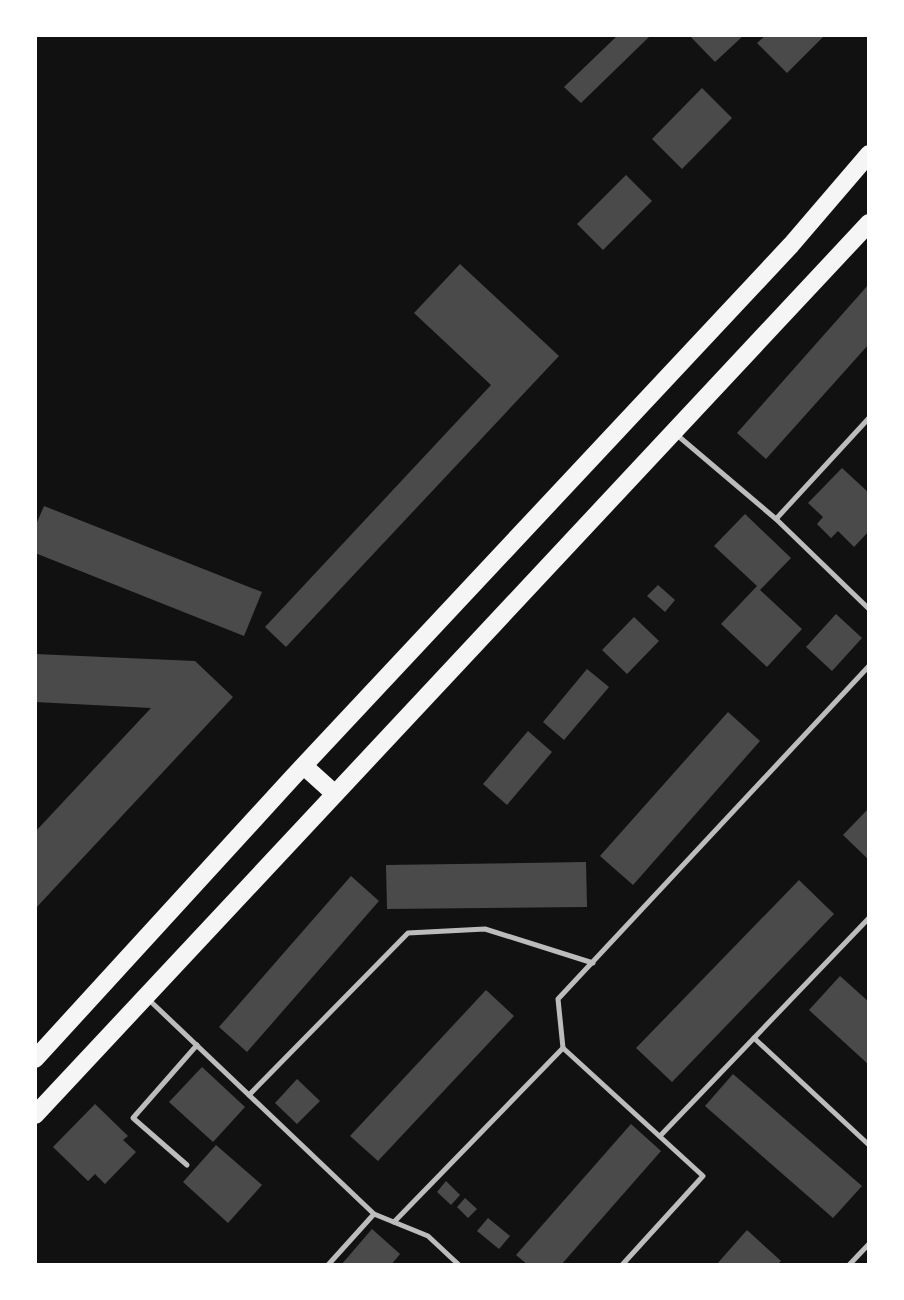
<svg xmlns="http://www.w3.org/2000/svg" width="904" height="1300" font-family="Barlow,sans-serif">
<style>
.building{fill:#4a4a4a}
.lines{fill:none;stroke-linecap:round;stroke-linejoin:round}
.service{stroke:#bcbcbc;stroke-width:5}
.primary{stroke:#f5f5f5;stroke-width:18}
</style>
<rect width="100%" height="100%" fill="#111"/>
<g class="building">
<path d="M 618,35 L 651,35 L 581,103 L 564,87 Z"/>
<path d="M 689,35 L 744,35 L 715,62 Z"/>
<path d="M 766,35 L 825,35 L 787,73 L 757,43 Z"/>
<path d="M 702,88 L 732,118 L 682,169 L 652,139 Z"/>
<path d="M 626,175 L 652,201 L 603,250 L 577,224 Z"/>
<path d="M 460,264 L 559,356 L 286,647 L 265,627 L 491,385 L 414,313 Z"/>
<path d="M 869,284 L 869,344 L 766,459 L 737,433 Z"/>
<path d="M 842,468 L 869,493 L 869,531 L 854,547 L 838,531 L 831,538 L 817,524 L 823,517 L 808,503 Z"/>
<path d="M 44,506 L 262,592 L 244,636 L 35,553 L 35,527 Z"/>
<path d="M 745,514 L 791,558 L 760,590 L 802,629 L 767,667 L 721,624 L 757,586 L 714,546 Z"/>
<path d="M 658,585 L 675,600 L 665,612 L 647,596 Z"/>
<path d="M 836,614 L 862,638 L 832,671 L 806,647 Z"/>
<path d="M 634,617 L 659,641 L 627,674 L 602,650 Z"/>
<path d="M 35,654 L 195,661 L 233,697 L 35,909 L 35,832 L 151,708 L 35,702 Z"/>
<path d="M 587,669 L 609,687 L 564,740 L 543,722 Z"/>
<path d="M 728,712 L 760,741 L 633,885 L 600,856 Z"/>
<path d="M 528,731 L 552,752 L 507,805 L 483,784 Z"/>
<path d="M 869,808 L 869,860 L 843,835 Z"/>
<path d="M 586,862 L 587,907 L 387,909 L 386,865 Z"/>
<path d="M 351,876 L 379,901 L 247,1052 L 219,1027 Z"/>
<path d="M 799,880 L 834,914 L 672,1082 L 636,1048 Z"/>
<path d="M 840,976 L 869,1002 L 869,1065 L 809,1010 Z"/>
<path d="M 486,990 L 514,1016 L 378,1161 L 350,1136 Z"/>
<path d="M 202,1067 L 245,1107 L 213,1142 L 169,1102 Z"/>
<path d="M 733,1074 L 862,1186 L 833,1218 L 705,1106 Z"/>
<path d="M 297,1079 L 320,1101 L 297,1124 L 275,1103 Z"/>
<path d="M 95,1104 L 128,1136 L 123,1140 L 136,1152 L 105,1184 L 95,1174 L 88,1181 L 53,1147 Z"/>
<path d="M 631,1124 L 661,1151 L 561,1265 L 528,1265 L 516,1255 Z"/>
<path d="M 216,1145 L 262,1185 L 228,1223 L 183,1182 Z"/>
<path d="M 446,1181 L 460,1195 L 451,1205 L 437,1192 Z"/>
<path d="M 465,1198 L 477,1209 L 468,1218 L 457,1207 Z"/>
<path d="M 488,1218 L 510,1236 L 499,1249 L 477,1231 Z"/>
<path d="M 372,1229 L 400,1254 L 391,1265 L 341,1265 Z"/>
<path d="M 747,1230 L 781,1261 L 777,1265 L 716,1265 Z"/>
</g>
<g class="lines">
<g class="service">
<path d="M 677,435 L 776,519 L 869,418"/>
<path d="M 776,519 L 869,609"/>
<path d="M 147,998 L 374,1214 L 328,1265"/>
<path d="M 754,1038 L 869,1145"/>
<path d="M 563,1048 L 558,999 L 869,666"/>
<path d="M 249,1095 L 408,933 L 485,929 L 593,963"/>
<path d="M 660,1136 L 869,918"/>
<path d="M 187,1165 L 133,1118 L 197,1045"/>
<path d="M 374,1214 L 428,1236 L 459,1265"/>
<path d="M 394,1222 L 563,1048 L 703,1176 L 622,1265"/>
<path d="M 849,1265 L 869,1244"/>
</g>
<g class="primary">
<path d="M 304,766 L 335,794"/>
<path d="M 35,1059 L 292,778 L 791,245 L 869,154"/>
<path d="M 35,1115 L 869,223"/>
</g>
</g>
<rect width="904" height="1300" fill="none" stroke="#ffffff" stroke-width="74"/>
</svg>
